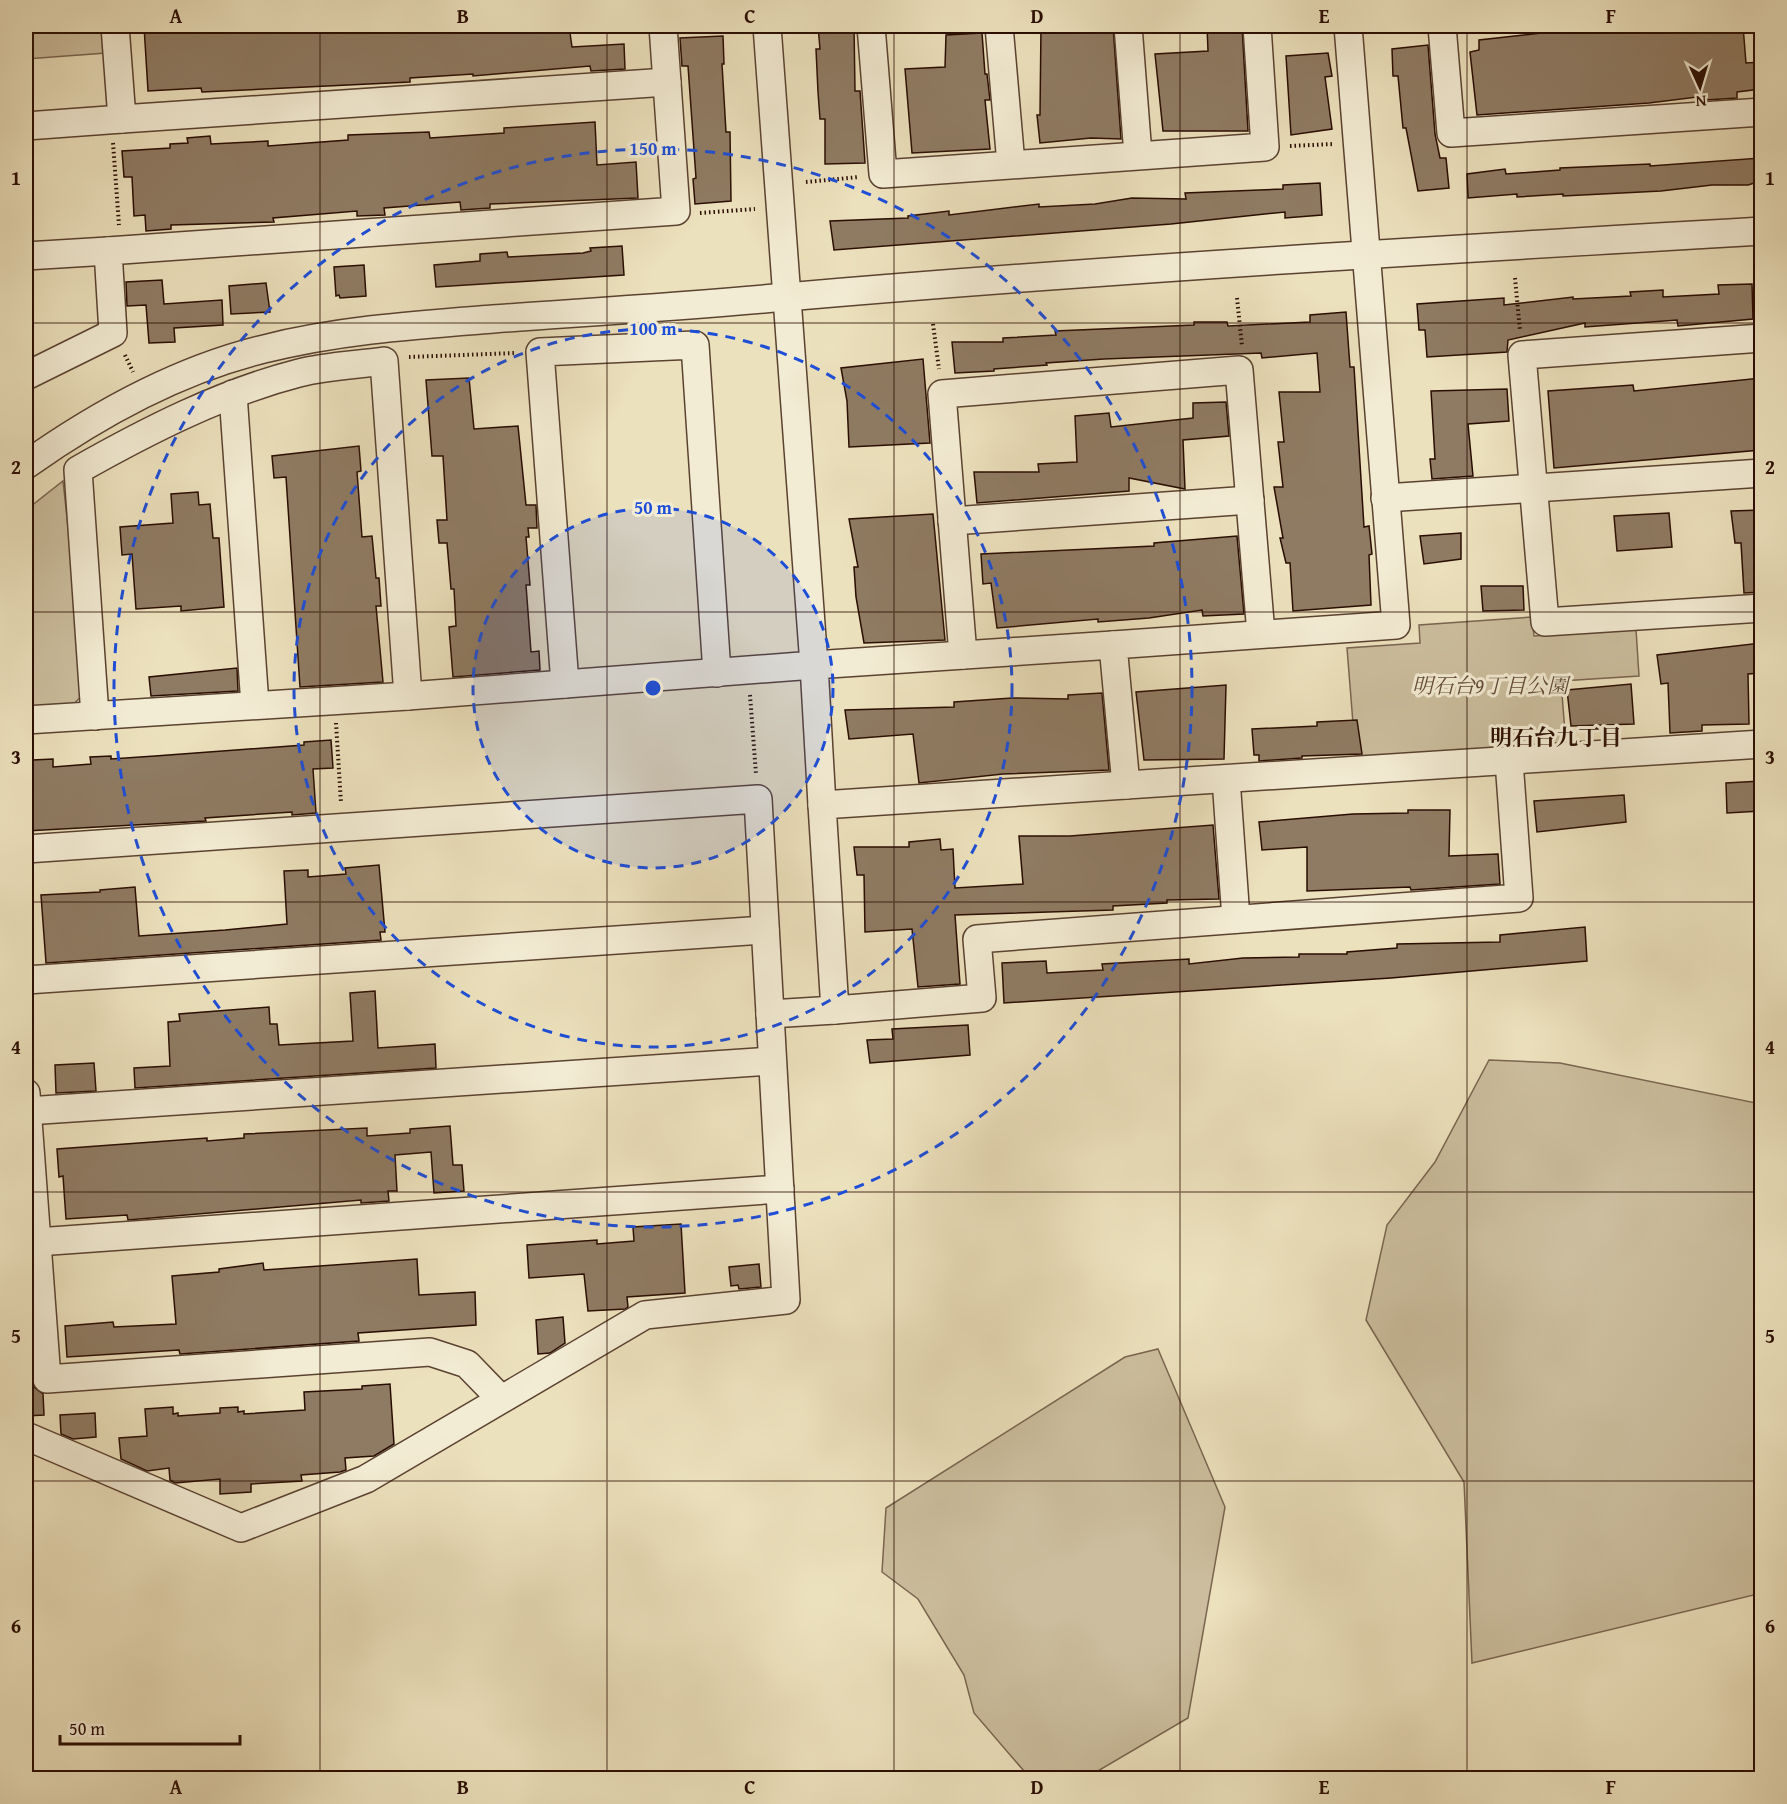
<svg xmlns="http://www.w3.org/2000/svg" width="1787" height="1804" font-family="'Gentium Book Plus','Noto Serif JP',serif">
<style>
.green{fill:#cbbd9d;stroke:#7a6550;stroke-width:1.5}
.building{fill:#8f7b63;stroke:#2a0d02;stroke-width:1.5}
.lines{fill:none;stroke-linecap:round;stroke-linejoin:round}
.minor-casing{stroke:#5a4231;stroke-width:30}
.path{stroke:#2a0d02;stroke-width:4;stroke-dasharray:1.5 3;stroke-linecap:butt}
.minor{stroke:#f3ecd4;stroke-width:27}
.grid{fill:none;stroke:#2a0d02;stroke-width:1.5;stroke-opacity:0.55}
.ring{fill:none;stroke:#1d4ed8;stroke-width:3;stroke-dasharray:10 8}
.labels{text-anchor:middle;dominant-baseline:central;stroke-width:6;stroke-linejoin:round;paint-order:stroke}
.park-label{font-size:21px;font-style:italic;fill:#624b38;stroke:#f3ecd4}
.neighbourhood-label{font-size:22px;font-weight:bold;fill:#2a0d02;stroke:#f3ecd4}
.centre{fill:#1d4ed8;stroke:#f3ecd4;stroke-width:3}
.ring-label{font-size:18px;text-anchor:middle;font-weight:bold;fill:#1d4ed8;stroke:#f3ecd4;stroke-width:6;stroke-linejoin:round;paint-order:stroke}
.neatline{fill:none;stroke:#2a0d02;stroke-width:2}
.grid-label{font-size:20px;text-anchor:middle;font-weight:bold;fill:#2a0d02}
</style>
<rect width="100%" height="100%" fill="#ece1bd"/>
<filter id="stains"><feTurbulence type="fractalNoise" baseFrequency=".00333" numOctaves="4"/><feColorMatrix values="0 0 0 0 .2 0 0 0 0 .09 0 0 0 0 .02 0 0 0 .5 -.17"/></filter>
<radialGradient id="worn" r=".72"><stop offset=".6" stop-color="#630" stop-opacity="0"/><stop offset="1" stop-color="#630" stop-opacity=".3"/></radialGradient>
<g class="green">
<path d="M 26,26 L 104,26 L 106,53 L 26,59 Z"/>
<path d="M 63,481 L 86,691 L 72,706 L 26,709 L 26,510 Z"/>
<path d="M 1532,617 L 1534,636 L 1636,629 L 1639,676 L 1561,681 L 1566,745 L 1356,761 L 1347,648 L 1420,643 L 1419,625 Z"/>
<path d="M 1489,1060 L 1560,1063 L 1761,1104 L 1762,1593 L 1472,1663 L 1464,1482 L 1366,1320 L 1387,1225 L 1435,1162 Z"/>
<path d="M 1158,1349 L 1225,1507 L 1188,1718 L 1086,1778 L 1030,1778 L 974,1713 L 964,1675 L 918,1599 L 882,1572 L 886,1508 L 1125,1357 Z"/>
</g>
<g class="building">
<path d="M 144,26 L 569,26 L 572,47 L 624,44 L 625,69 L 591,71 L 590,66 L 473,76 L 473,74 L 410,78 L 410,82 L 202,92 L 201,88 L 148,91 Z"/>
<path d="M 818,26 L 854,26 L 855,91 L 860,91 L 865,163 L 825,164 L 825,119 L 820,119 L 818,92 L 816,49 L 820,49 Z"/>
<path d="M 1041,26 L 1113,26 L 1121,139 L 1091,138 L 1040,143 L 1037,115 L 1040,115 Z"/>
<path d="M 1207,26 L 1242,26 L 1248,131 L 1163,131 L 1155,54 L 1208,51 Z"/>
<path d="M 1642,26 L 1743,26 L 1746,63 L 1761,62 L 1761,89 L 1737,92 L 1737,98 L 1706,100 L 1705,96 L 1649,103 L 1477,115 L 1470,52 L 1479,50 L 1479,40 L 1595,27 Z"/>
<path d="M 982,33 L 985,74 L 987,74 L 990,100 L 985,100 L 990,149 L 912,153 L 905,69 L 945,67 L 946,35 Z"/>
<path d="M 723,36 L 724,64 L 722,64 L 726,132 L 730,132 L 731,201 L 695,204 L 693,179 L 696,178 L 688,66 L 682,66 L 680,38 Z"/>
<path d="M 1428,45 L 1435,134 L 1440,158 L 1446,158 L 1449,188 L 1418,191 L 1406,128 L 1403,128 L 1398,76 L 1393,76 L 1392,49 Z"/>
<path d="M 1328,53 L 1332,76 L 1325,77 L 1332,129 L 1291,135 L 1286,56 Z"/>
<path d="M 595,122 L 597,165 L 636,162 L 638,198 L 490,204 L 490,208 L 461,210 L 460,202 L 384,208 L 385,215 L 357,216 L 357,211 L 273,218 L 274,222 L 171,225 L 171,229 L 146,231 L 145,215 L 134,216 L 132,177 L 124,177 L 122,151 L 170,148 L 170,144 L 188,143 L 187,138 L 210,136 L 211,144 L 268,141 L 268,146 L 348,140 L 348,135 L 429,132 L 430,138 L 504,133 L 504,128 Z"/>
<path d="M 1761,158 L 1761,181 L 1748,185 L 1712,185 L 1661,191 L 1563,196 L 1563,194 L 1517,197 L 1517,194 L 1468,198 L 1467,174 L 1505,169 L 1506,174 L 1560,170 L 1560,168 L 1650,164 L 1650,166 Z"/>
<path d="M 1320,183 L 1322,215 L 1285,218 L 1285,212 L 1171,224 L 834,250 L 830,221 L 908,218 L 908,216 L 949,211 L 949,215 L 1039,204 L 1039,207 L 1095,204 L 1132,198 L 1186,199 L 1185,193 L 1283,189 L 1283,185 Z"/>
<path d="M 622,246 L 624,275 L 436,287 L 434,265 L 480,261 L 480,254 L 507,252 L 508,257 L 583,253 L 591,251 L 590,248 Z"/>
<path d="M 364,265 L 366,296 L 340,298 L 339,295 L 336,296 L 334,267 Z"/>
<path d="M 162,280 L 164,304 L 222,300 L 223,325 L 174,328 L 175,342 L 149,343 L 146,305 L 127,306 L 126,282 Z"/>
<path d="M 266,283 L 270,312 L 231,314 L 229,286 Z"/>
<path d="M 1752,284 L 1753,319 L 1678,326 L 1677,320 L 1585,327 L 1585,323 L 1508,340 L 1507,352 L 1427,357 L 1425,330 L 1419,330 L 1417,304 L 1504,298 L 1504,305 L 1573,297 L 1573,299 L 1631,296 L 1630,292 L 1663,290 L 1663,297 L 1719,294 L 1718,285 Z"/>
<path d="M 1346,312 L 1350,367 L 1354,367 L 1364,527 L 1369,526 L 1372,554 L 1369,555 L 1371,605 L 1293,611 L 1290,563 L 1286,563 L 1280,538 L 1283,538 L 1274,487 L 1283,487 L 1278,442 L 1284,442 L 1279,392 L 1320,392 L 1317,353 L 1262,358 L 1261,353 L 1104,359 L 1046,363 L 1047,365 L 994,369 L 994,371 L 955,373 L 952,342 L 1003,342 L 1003,338 L 1056,335 L 1055,331 L 1194,325 L 1194,322 L 1227,322 L 1228,326 L 1310,322 L 1310,315 Z"/>
<path d="M 923,359 L 930,443 L 849,447 L 847,401 L 841,368 Z"/>
<path d="M 469,378 L 474,429 L 518,426 L 526,505 L 536,505 L 537,528 L 528,528 L 529,537 L 526,537 L 530,585 L 526,585 L 531,652 L 539,651 L 540,670 L 453,677 L 449,627 L 456,626 L 454,589 L 451,589 L 447,543 L 439,543 L 437,520 L 447,520 L 443,456 L 432,456 L 426,380 Z"/>
<path d="M 1761,378 L 1761,450 L 1554,468 L 1548,391 L 1633,385 L 1634,391 Z"/>
<path d="M 1507,389 L 1509,421 L 1468,424 L 1473,476 L 1432,479 L 1430,459 L 1435,459 L 1431,391 Z"/>
<path d="M 1226,402 L 1229,436 L 1183,440 L 1185,489 L 1129,478 L 1129,491 L 977,503 L 974,472 L 1039,472 L 1038,464 L 1077,462 L 1075,416 L 1109,413 L 1111,427 L 1193,418 L 1193,403 Z"/>
<path d="M 359,446 L 361,471 L 357,472 L 362,537 L 372,536 L 376,578 L 379,578 L 381,606 L 376,606 L 383,682 L 300,687 L 286,477 L 274,478 L 272,456 Z"/>
<path d="M 198,492 L 199,505 L 210,504 L 213,538 L 219,538 L 224,607 L 181,611 L 181,606 L 136,609 L 132,554 L 122,555 L 120,527 L 173,523 L 171,494 Z"/>
<path d="M 1761,510 L 1761,592 L 1744,593 L 1741,543 L 1735,543 L 1731,511 Z"/>
<path d="M 1669,513 L 1672,547 L 1617,551 L 1614,516 Z"/>
<path d="M 933,514 L 945,640 L 864,643 L 856,597 L 854,567 L 858,567 L 849,519 Z"/>
<path d="M 1461,533 L 1461,559 L 1424,564 L 1420,536 Z"/>
<path d="M 1237,536 L 1244,614 L 1203,616 L 1202,610 L 1149,618 L 1098,622 L 1098,619 L 997,628 L 991,583 L 983,584 L 981,554 L 1154,546 L 1154,543 Z"/>
<path d="M 1481,586 L 1523,586 L 1524,610 L 1483,611 Z"/>
<path d="M 1761,643 L 1761,673 L 1748,674 L 1749,724 L 1702,725 L 1702,731 L 1670,733 L 1668,683 L 1661,684 L 1657,655 Z"/>
<path d="M 237,668 L 238,691 L 151,696 L 149,677 Z"/>
<path d="M 1631,684 L 1634,724 L 1571,726 L 1567,690 Z"/>
<path d="M 1226,685 L 1224,759 L 1144,760 L 1136,692 Z"/>
<path d="M 1102,693 L 1109,770 L 1003,774 L 919,783 L 913,734 L 849,739 L 845,710 L 954,707 L 954,702 L 1012,698 L 1068,699 L 1068,695 Z"/>
<path d="M 1357,720 L 1362,754 L 1302,756 L 1302,758 L 1259,761 L 1259,755 L 1254,755 L 1252,729 L 1317,726 L 1317,722 Z"/>
<path d="M 331,740 L 333,768 L 313,769 L 316,813 L 292,815 L 292,812 L 205,818 L 206,821 L 26,831 L 26,768 L 33,768 L 33,760 L 53,759 L 53,767 L 91,764 L 90,757 L 111,756 L 111,759 L 155,756 L 304,745 L 304,742 Z"/>
<path d="M 1761,781 L 1761,811 L 1727,813 L 1726,783 Z"/>
<path d="M 1624,795 L 1626,822 L 1537,832 L 1534,801 Z"/>
<path d="M 1408,810 L 1450,810 L 1449,856 L 1498,854 L 1500,884 L 1411,890 L 1410,887 L 1307,891 L 1307,847 L 1262,850 L 1259,822 L 1353,814 L 1408,813 Z"/>
<path d="M 1213,825 L 1219,899 L 1167,900 L 1167,903 L 1113,906 L 1113,910 L 955,915 L 960,984 L 918,987 L 912,929 L 865,932 L 864,875 L 857,875 L 854,847 L 909,847 L 909,842 L 940,839 L 941,850 L 953,849 L 955,888 L 1023,884 L 1019,836 L 1070,836 Z"/>
<path d="M 379,865 L 385,932 L 380,932 L 381,940 L 46,963 L 41,895 L 100,892 L 100,890 L 135,887 L 139,936 L 225,930 L 287,924 L 284,871 L 308,870 L 308,877 L 346,874 L 345,868 Z"/>
<path d="M 1585,927 L 1587,961 L 1391,978 L 1004,1003 L 1002,963 L 1046,961 L 1047,973 L 1103,970 L 1102,964 L 1189,959 L 1189,964 L 1243,958 L 1299,957 L 1299,954 L 1347,954 L 1347,952 L 1397,948 L 1397,944 L 1500,942 L 1500,935 Z"/>
<path d="M 375,991 L 378,1048 L 435,1044 L 436,1068 L 135,1088 L 134,1068 L 170,1066 L 168,1022 L 180,1021 L 179,1014 L 269,1007 L 270,1024 L 277,1024 L 279,1045 L 353,1041 L 350,993 Z"/>
<path d="M 968,1025 L 970,1055 L 870,1063 L 867,1040 L 893,1039 L 892,1029 Z"/>
<path d="M 94,1063 L 96,1091 L 56,1093 L 55,1065 Z"/>
<path d="M 450,1126 L 453,1165 L 462,1165 L 464,1191 L 434,1193 L 431,1152 L 395,1155 L 397,1191 L 388,1191 L 389,1201 L 361,1203 L 361,1200 L 128,1220 L 127,1215 L 66,1219 L 63,1176 L 59,1177 L 57,1149 L 207,1138 L 207,1141 L 244,1138 L 244,1134 L 367,1128 L 367,1136 L 410,1133 L 410,1129 Z"/>
<path d="M 681,1224 L 685,1293 L 627,1297 L 628,1307 L 625,1309 L 588,1311 L 584,1274 L 529,1278 L 527,1245 L 597,1240 L 597,1244 L 634,1241 L 633,1227 Z"/>
<path d="M 417,1259 L 419,1295 L 475,1292 L 476,1325 L 358,1333 L 359,1341 L 180,1354 L 179,1350 L 67,1357 L 65,1326 L 113,1322 L 114,1327 L 176,1324 L 172,1276 L 219,1272 L 219,1269 L 263,1263 L 264,1270 Z"/>
<path d="M 759,1264 L 761,1287 L 739,1289 L 738,1285 L 731,1286 L 729,1267 Z"/>
<path d="M 563,1317 L 565,1343 L 550,1353 L 538,1354 L 536,1320 Z"/>
<path d="M 26,1359 L 30,1359 L 34,1387 L 43,1394 L 44,1415 L 26,1416 Z"/>
<path d="M 390,1384 L 394,1444 L 374,1456 L 345,1458 L 346,1470 L 340,1472 L 301,1475 L 302,1481 L 251,1484 L 251,1492 L 220,1494 L 220,1479 L 175,1483 L 170,1480 L 169,1468 L 147,1471 L 121,1459 L 119,1438 L 147,1436 L 145,1409 L 173,1407 L 173,1414 L 178,1413 L 178,1416 L 220,1413 L 220,1408 L 238,1407 L 238,1412 L 244,1411 L 244,1414 L 305,1410 L 304,1392 L 362,1389 L 362,1386 Z"/>
<path d="M 95,1413 L 96,1437 L 73,1439 L 61,1434 L 60,1415 Z"/>
</g>
<g class="lines">
<g class="minor-casing">
<g id="minor">
<path d="M 115,26 L 122,119 L 667,82"/>
<path d="M 871,26 L 883,174 L 1265,147 L 1257,26"/>
<path d="M 999,26 L 1011,164"/>
<path d="M 1128,26 L 1138,155"/>
<path d="M 1348,26 L 1396,625 L 1113,645 L 1126,785 L 1762,744"/>
<path d="M 1442,26 L 1451,133 L 1762,112"/>
<path d="M 26,126 L 122,119"/>
<path d="M 26,256 L 108,251"/>
<path d="M 1762,338 L 1522,355 L 1545,622 L 1762,608"/>
<path d="M 26,376 L 113,333 L 108,251 L 676,211 L 663,26"/>
<path d="M 233,394 L 255,705"/>
<path d="M 26,465 C 98,414 177,370 264,349 C 339,330 416,325 493,319 C 590,312 688,306 786,297 C 1110,269 1436,250 1762,231"/>
<path d="M 1385,498 L 1762,473"/>
<path d="M 952,521 L 1250,500"/>
<path d="M 963,655 L 942,394 L 1239,370 L 1261,634"/>
<path d="M 565,684 L 540,352 L 695,345 L 717,673"/>
<path d="M 95,716 L 78,470 C 147,431 221,393 299,373 C 326,366 356,365 384,361 L 408,696"/>
<path d="M 26,720 L 408,696 L 814,665 L 767,26"/>
<path d="M 1226,779 L 1236,919"/>
<path d="M 1126,785 L 822,805 L 835,1010 L 982,998 L 977,939 L 1519,898 L 1509,761"/>
<path d="M 822,805 L 814,665 L 1113,645"/>
<path d="M 26,849 L 758,799 L 786,1300 L 645,1315 L 366,1479 L 241,1528 L 26,1436"/>
<path d="M 26,980 L 765,930"/>
<path d="M 770,1014 L 835,1010"/>
<path d="M 26,1093 L 47,1379 L 430,1352 L 467,1364 L 501,1399"/>
<path d="M 27,1111 L 772,1061"/>
<path d="M 37,1242 L 780,1189"/>
</g>
</g>
<g class="path">
<path d="M 113,143 L 119,225"/>
<path d="M 1290,146 L 1334,144"/>
<path d="M 806,182 L 859,177"/>
<path d="M 700,213 L 755,209"/>
<path d="M 1515,278 L 1520,331"/>
<path d="M 1237,298 L 1242,346"/>
<path d="M 933,324 L 939,369"/>
<path d="M 125,355 L 133,372"/>
<path d="M 409,357 L 515,353"/>
<path d="M 750,695 L 756,774"/>
<path d="M 336,723 L 341,803"/>
</g>
<use href="#minor" class="minor"/>
</g>
<path class="grid" d="M 320,26 L 320,1778M 607,26 L 607,1778M 894,26 L 894,1778M 1180,26 L 1180,1778M 1467,26 L 1467,1778M 26,323 L 1762,323M 26,612 L 1762,612M 26,902 L 1762,902M 26,1192 L 1762,1192M 26,1481 L 1762,1481"/>
<circle cx="653" cy="688" r="180" fill="#1d4ed8" fill-opacity=".12"/>
<g class="ring">
<circle cx="653" cy="688" r="180"/>
<circle cx="653" cy="688" r="359"/>
<circle cx="653" cy="688" r="539"/>
</g>
<g class="labels">
<g class="park-label">
<text x="1490" y="685">明石台9丁目公園</text>
</g>
<g class="neighbourhood-label">
<text x="1556" y="737">明石台九丁目</text>
</g>
</g>
<circle cx="653" cy="688" r="9" class="centre"/>
<g class="ring-label">
<text x="653" y="155">150 m</text>
<text x="653" y="335">100 m</text>
<text x="653" y="514">50 m</text>
</g>
<rect width="1787" height="1804" fill="none" stroke="#ece1bd" stroke-width="66"/>
<g transform="translate(1700 87) rotate(176)" stroke="#f3ecd4" stroke-width="4.5" paint-order="stroke">
<path d="M0-4.5L10 22L0 15L-10 22Z" fill="#2a0d02"/>
<text y="-9" font-size="16" font-weight="bold" text-anchor="middle" fill="#2a0d02">N</text>
</g>
<path d="M60 1735v9h180v-9" fill="none" stroke="#2a0d02" stroke-width="3"/>
<text x="69" y="1735" font-size="18" fill="#2a0d02" stroke="#f3ecd4" stroke-width="4.5" paint-order="stroke">50 m</text>
<rect x="33" y="33" width="1721" height="1738" class="neatline"/>
<g class="grid-label">
<text x="176" y="23">A</text>
<text x="463" y="23">B</text>
<text x="750" y="23">C</text>
<text x="1037" y="23">D</text>
<text x="1324" y="23">E</text>
<text x="1611" y="23">F</text>
<text x="16" y="185">1</text>
<text x="1770" y="185">1</text>
<text x="16" y="474">2</text>
<text x="1770" y="474">2</text>
<text x="16" y="764">3</text>
<text x="1770" y="764">3</text>
<text x="16" y="1054">4</text>
<text x="1770" y="1054">4</text>
<text x="16" y="1343">5</text>
<text x="1770" y="1343">5</text>
<text x="16" y="1633">6</text>
<text x="1770" y="1633">6</text>
<text x="176" y="1794">A</text>
<text x="463" y="1794">B</text>
<text x="750" y="1794">C</text>
<text x="1037" y="1794">D</text>
<text x="1324" y="1794">E</text>
<text x="1611" y="1794">F</text>
</g>
<rect width="100%" height="100%" filter="url(#stains)"/>
<rect width="100%" height="100%" fill="url(#worn)"/>
</svg>
